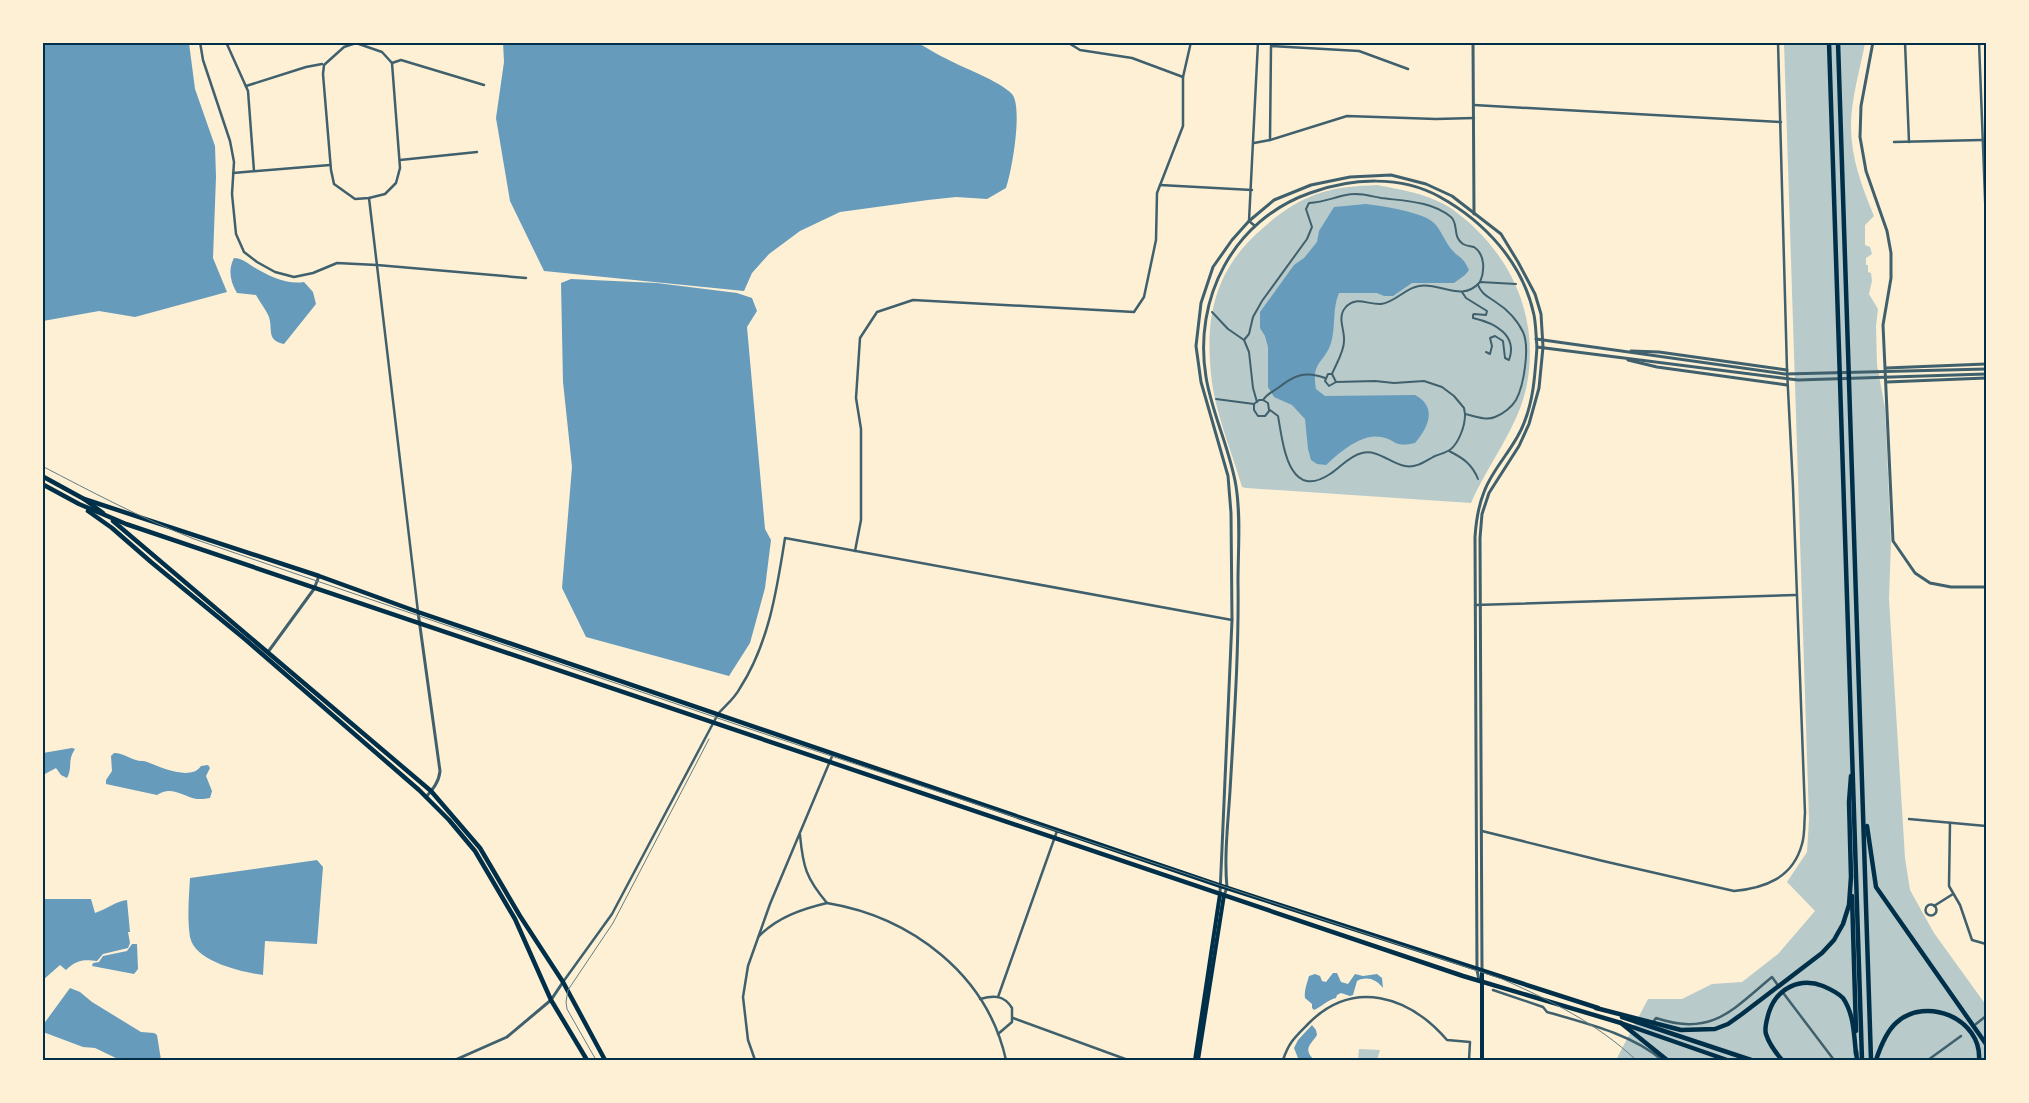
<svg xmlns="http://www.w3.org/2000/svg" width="2029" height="1103" font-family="'Titillium Web',sans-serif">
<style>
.green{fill:#b9caca}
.water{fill:#669bbc}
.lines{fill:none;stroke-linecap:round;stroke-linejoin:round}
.pedestrian{stroke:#3f606c;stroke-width:2}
.minor{stroke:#3f606c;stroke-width:2.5}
.tertiary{stroke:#3f606c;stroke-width:3}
.secondary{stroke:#003049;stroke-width:4}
.primary{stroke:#003049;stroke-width:4.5}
.trunk{stroke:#003049;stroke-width:4.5}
.tram{stroke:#657d81;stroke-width:1}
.rail{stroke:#657d81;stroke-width:1}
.neatline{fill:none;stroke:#003049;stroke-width:2}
</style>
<rect width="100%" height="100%" fill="#fdf0d5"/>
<g class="green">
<path d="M 1784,43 L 1865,43 C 1860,70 1851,99 1851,126 C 1851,158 1862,187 1874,216 L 1865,225 L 1865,245 L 1870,247 L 1872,254 L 1866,258 L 1866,265 L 1868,265 L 1868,272 L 1871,273 L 1872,281 L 1869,294 L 1878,309 L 1876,326 L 1877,365 L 1885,408 L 1891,542 L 1889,599 L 1905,858 L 1910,890 L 1934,933 L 1986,1005 L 1986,1060 L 1616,1060 L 1648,999 L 1682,999 L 1712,984 L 1742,982 L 1778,954 L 1815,911 L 1787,882 L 1807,852 L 1809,819 Z"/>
<path d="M 1377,185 C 1402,190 1430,194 1452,209 C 1509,250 1540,314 1527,384 C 1519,427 1488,464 1471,503 L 1246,488 L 1242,487 C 1232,452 1214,410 1211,374 C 1205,314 1216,268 1263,228 C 1278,214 1297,201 1317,194 C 1336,187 1357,186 1377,185 Z"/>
<path d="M 1359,1049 L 1380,1050 L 1377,1060 L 1358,1060 Z"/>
</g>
<g class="water">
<path d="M 43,42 L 189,43 L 195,89 L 215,146 L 216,177 L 213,258 L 227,292 L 135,317 L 99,311 L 43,321 Z"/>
<path d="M 503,42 L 920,44 C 929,49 938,55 947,59 C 963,68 1000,81 1012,94 C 1023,107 1012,171 1006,188 L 987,199 L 956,197 L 928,200 L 840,212 L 800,231 L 769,254 L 752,273 L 744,291 L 544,271 L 510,201 L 496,118 L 504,62 Z"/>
<path d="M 1366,204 C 1381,206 1425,212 1435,224 C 1442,232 1445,242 1452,250 C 1461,260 1462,255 1469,270 L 1465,275 L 1454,283 L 1412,283 L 1393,296 L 1384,296 L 1377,293 L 1339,293 C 1332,309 1336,326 1331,343 C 1324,364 1311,361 1316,389 L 1325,396 L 1415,395 C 1438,407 1428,428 1415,443 C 1392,448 1398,440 1381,437 C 1361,433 1339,453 1326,465 L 1317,464 L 1311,460 L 1308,449 L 1305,419 L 1292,405 L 1274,397 L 1268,387 L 1268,347 L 1265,336 L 1260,328 L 1260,312 L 1294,265 L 1304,258 L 1317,242 L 1319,231 L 1334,207 Z"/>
<path d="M 234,258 C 241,258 246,262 252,266 C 267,275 286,285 304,282 L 313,292 L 316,304 L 284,344 C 266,340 273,330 269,317 C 266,310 260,302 256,295 L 237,293 C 230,282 228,269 234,258 Z"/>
<path d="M 571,279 L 657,283 L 737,293 L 752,298 L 757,311 L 747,327 L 765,529 L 771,540 L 765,588 L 750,643 L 729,676 L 586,637 L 562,588 L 572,467 L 563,382 L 561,283 Z"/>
<path d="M 72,748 L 75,749 C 67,761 73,767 67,778 L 61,775 L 56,768 L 43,775 L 43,753 Z"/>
<path d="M 114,753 C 125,753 133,762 144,761 C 159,766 190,782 201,766 L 208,765 L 210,768 L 206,776 L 212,791 L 210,798 C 206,799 201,799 197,799 C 182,796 171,785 157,795 L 106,784 L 106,780 L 112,771 L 111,756 Z"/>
<path d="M 317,860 L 323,867 L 317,944 L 265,941 L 263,975 C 242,972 195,962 190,937 C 187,918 189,897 190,878 Z"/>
<path d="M 43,899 L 91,899 L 95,913 C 107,909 116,901 127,900 L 130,932 L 128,932 L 130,943 L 128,948 L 103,954 L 97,961 C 83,959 76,960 66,970 L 60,965 L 43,980 L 45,982 L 43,984 Z"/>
<path d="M 132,944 L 137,944 L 138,969 L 134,974 L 92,966 L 93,963 L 99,962 L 103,956 L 127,951 Z"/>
<path d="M 1333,973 L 1337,973 L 1341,982 L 1348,984 L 1355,974 L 1363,976 L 1377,974 L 1382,978 L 1383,988 C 1376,979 1367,976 1357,981 L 1353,995 L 1350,996 L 1341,993 L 1337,995 L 1336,998 C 1329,999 1321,1007 1314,1010 L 1312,1008 L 1312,1004 L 1305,998 C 1304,991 1307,983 1309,976 L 1315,974 L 1320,976 L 1322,981 L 1326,982 Z"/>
<path d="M 70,988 L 80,992 L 92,1002 L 141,1032 L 154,1033 L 157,1035 L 161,1060 L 120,1060 L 95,1048 L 83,1047 L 43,1032 L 43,1025 Z"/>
<path d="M 1312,1025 L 1316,1030 L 1317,1035 C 1310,1046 1303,1048 1314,1060 L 1298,1058 L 1294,1048 L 1298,1040 Z"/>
</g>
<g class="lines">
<g class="pedestrian">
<path d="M 1462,292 L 1466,298 L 1487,311 L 1486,315 L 1474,314 L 1473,315 L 1473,318 C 1495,323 1518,335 1509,360 L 1505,358 L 1503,341 L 1495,336 L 1490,338 L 1492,346 L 1490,354 L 1486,352"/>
<path d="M 1212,312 L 1228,329 L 1244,340"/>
<path d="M 1332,374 C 1336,364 1344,352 1344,341 C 1345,330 1337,318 1345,308 C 1355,295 1368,305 1381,304 C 1396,302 1405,288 1419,286 C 1440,282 1462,303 1480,282 L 1516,284"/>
<path d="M 1336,382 L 1332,374 L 1328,374 L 1325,381 L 1329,386 L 1336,382 L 1375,381 L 1394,383 L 1424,381 L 1442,387 L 1454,396 L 1464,408 L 1465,414 C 1474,416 1486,421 1495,417 C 1503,414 1512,407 1516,400 C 1524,385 1530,347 1523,332 C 1518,321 1507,309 1497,303 C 1489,297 1482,295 1478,285"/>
<path d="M 1216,399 L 1254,404 L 1259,400 L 1263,400 C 1267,394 1272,392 1278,388 C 1293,376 1305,370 1325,378"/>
<path d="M 1263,400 L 1268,403 L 1269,410"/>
<path d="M 1257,402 L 1253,388 L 1249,352 L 1244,340 L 1249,334 L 1253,317 L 1262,301 L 1307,239 L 1312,227 L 1306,209 L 1309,203 C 1324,202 1332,198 1346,195 C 1358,192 1370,196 1381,198 C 1404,201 1432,201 1451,217 C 1459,224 1452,237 1463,244 C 1466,246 1470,246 1474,247 C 1485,254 1485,271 1480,282"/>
<path d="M 1254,404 L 1254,410 L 1258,416 L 1265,416 L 1270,410 L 1278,416 C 1283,443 1288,502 1330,474 C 1341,467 1349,456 1362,453 C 1378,449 1391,464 1405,466 C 1416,468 1424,462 1433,457 C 1439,454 1446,453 1451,449 C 1459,442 1465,426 1465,415"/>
<path d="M 1449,451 C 1463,458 1472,464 1478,479"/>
</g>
<g class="minor">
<path d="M 200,42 L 203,60 L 230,141 L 234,162 L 232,194 L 236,234 L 244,252 L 257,262 L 275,272 L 294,277 L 313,273 L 337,263 L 377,265 L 526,278"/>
<path d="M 226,42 L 248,91 L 254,171"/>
<path d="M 1067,42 L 1080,50 L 1132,58 L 1183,77"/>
<path d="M 1905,42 L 1909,142"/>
<path d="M 1979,42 L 1986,224"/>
<path d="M 356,43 L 382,52 L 392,63 L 400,168 L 396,183 L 385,194 L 369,198 L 355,199 L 334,184 L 331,170 L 323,74 L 324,65 L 344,47 Z"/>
<path d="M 392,63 L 401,60 L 484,85"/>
<path d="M 246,86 L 306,67 L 322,64"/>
<path d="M 1474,105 L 1781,122"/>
<path d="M 1270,140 L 1347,116 L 1436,119 L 1474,118"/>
<path d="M 1894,142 L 1982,140"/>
<path d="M 1254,143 L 1270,140 L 1271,46 L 1359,51 L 1408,69"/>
<path d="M 400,160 L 477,152"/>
<path d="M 233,173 L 330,165"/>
<path d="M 1160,185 L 1252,190"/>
<path d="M 369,198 L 418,612"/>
<path d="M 1255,226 L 1249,221 L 1258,42"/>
<path d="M 855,551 L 861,520 L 861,429 L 856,398 L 860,338 L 877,312 L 913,300 L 1134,312 L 1144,297 L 1156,240 L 1157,193 L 1183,126 L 1183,77 L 1191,42"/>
<path d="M 1475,605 L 1796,595"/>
<path d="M 1909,819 L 1986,826"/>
<path d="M 1950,823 L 1949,886 L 1960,905 L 1972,940 L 1986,944"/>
<path d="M 1482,831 L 1603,861 L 1734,891 C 1765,888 1793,878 1802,844 C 1805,835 1804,823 1805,813 L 1793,487 L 1787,370 L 1778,42"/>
<path d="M 827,903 C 911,917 987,974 1006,1060"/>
<circle cx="1931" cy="910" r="5.5"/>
<path d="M 1934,906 L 1953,894"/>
<path d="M 759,936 C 778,917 802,909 827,903 C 806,878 803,867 800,835"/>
<path d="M 563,982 L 612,914 L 718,714 C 725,706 735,698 740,688 C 769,643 777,589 785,538 L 1232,620"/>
<path d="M 1493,990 L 1543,1007 L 1547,1012 C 1585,1023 1632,1034 1662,1060"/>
<path d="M 1784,994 L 1834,1060"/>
<path d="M 998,997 L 1057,831"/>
<path d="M 980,999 C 994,995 1004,995 1012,1008 L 1012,1022 L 998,1034"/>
<path d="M 1013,1018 L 1128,1060"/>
<path d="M 1653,1022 L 1656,1018 C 1712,1037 1732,1010 1772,977 L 1777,984"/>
<path d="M 1976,1024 L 1986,1016"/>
<path d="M 755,1060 L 748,1040 L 743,997 L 748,966 L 770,904 L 833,754"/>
<path d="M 1283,1060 C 1289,1042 1295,1037 1308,1024 C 1353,978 1409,996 1447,1040 L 1470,1042 L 1469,1060"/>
<path d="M 1928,1060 L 1961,1036"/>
</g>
<g class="tertiary">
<path d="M 1473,42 L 1474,214"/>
<path d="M 1873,42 L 1861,106 L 1860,137 L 1866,171 L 1887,231 L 1891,253 L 1891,278 L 1883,325 L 1893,541 L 1915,573 L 1930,583 L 1951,587 L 1986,587"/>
<path d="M 1536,339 L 1785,374 L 1986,369"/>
<path d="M 1631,351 L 1659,352 L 1787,370"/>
<path d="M 1628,360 L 1657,367 L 1787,385"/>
<path d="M 1886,368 L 1986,364"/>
<path d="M 1887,382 L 1986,378"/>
<path d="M 418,612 L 440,771 C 439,782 433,789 426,797"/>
<path d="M 268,652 L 314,589 L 319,576"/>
<path d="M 1220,894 L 1232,620 L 1231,513 L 1228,476 L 1201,382 L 1196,346 L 1201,303 L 1213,267 L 1232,240 L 1249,221 L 1274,200 L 1311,185 L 1350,177 L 1391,175 L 1426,184 L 1452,196 L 1501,234 L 1518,262 L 1535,294 L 1541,314 L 1543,347 L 1539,388 L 1529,424 L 1519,446 L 1489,493 L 1482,514 L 1480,538 L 1482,971"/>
<path d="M 1224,895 L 1227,888 C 1224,856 1228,823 1230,791 C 1234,722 1239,652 1238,582 C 1238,551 1241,517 1236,486 C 1230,449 1212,414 1206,377 C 1193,299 1233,220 1310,193 C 1351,178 1401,175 1440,197 C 1485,222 1523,263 1534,315 C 1536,325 1536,337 1537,347 L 1798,380 L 1986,374"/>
<path d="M 1479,980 L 1477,970 L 1475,537 C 1476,522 1478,507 1484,492 C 1493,467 1515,448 1524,423 C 1534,398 1535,373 1537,347"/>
<path d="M 455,1060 L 507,1037 L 551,1000 L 563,982"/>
</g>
<g class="secondary">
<path d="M 1482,971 L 1482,1060"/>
<path d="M 1195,1060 L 1220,894"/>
<path d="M 1198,1060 L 1224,895"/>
</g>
<g class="primary">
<path d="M 42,476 L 84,499 L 103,513"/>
<path d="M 42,484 L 79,504 L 126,524 L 1463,976 L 1621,1023 L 1727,1060"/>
<path d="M 84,499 L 319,576 L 418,612 L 1221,886 L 1598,1008"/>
<path d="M 88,511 L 112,528 L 151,562 L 246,640 L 419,790 L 449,820 L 475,851 L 515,919 L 551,1000 L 587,1060"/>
<path d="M 113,521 L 431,791 L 480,848 L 520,916 L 563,982 L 605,1060"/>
<path d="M 1622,1017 L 1751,1060"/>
</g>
<g class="trunk">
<path d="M 1829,42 L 1862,1060"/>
<path d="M 1838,42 L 1871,1060"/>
<path d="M 1867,826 L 1876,887 L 1986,1044"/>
<path d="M 1852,896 L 1856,1031"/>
<path d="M 1596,1008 L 1681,1030 L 1715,1029 L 1728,1024 L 1742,1014 L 1822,953 L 1834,940 L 1843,924 L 1849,905 L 1851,877 L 1849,802 L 1851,776"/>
<path d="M 1621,1023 L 1667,1060"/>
<path d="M 1856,1051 L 1857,1060"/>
<path d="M 1782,1060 C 1776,1053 1769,1044 1766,1034 C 1764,1028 1767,1019 1769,1012 C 1777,988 1800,977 1823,986 C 1830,989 1838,993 1843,998 C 1854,1014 1854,1035 1856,1054"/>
<path d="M 1876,1060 C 1880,1048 1886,1032 1896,1023 C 1926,995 1982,1019 1979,1060"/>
</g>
<path class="tram" d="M 596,1060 L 567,1009 L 566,1002 L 568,990 L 613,923 L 709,739"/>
<path class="rail" d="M 42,466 C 92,492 141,518 194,539 L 741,726 L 1502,979 C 1550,1000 1598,1024 1636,1060"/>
</g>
<rect width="2029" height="1103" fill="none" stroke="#fdf0d5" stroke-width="88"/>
<rect x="44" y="44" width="1941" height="1015" class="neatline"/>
</svg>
